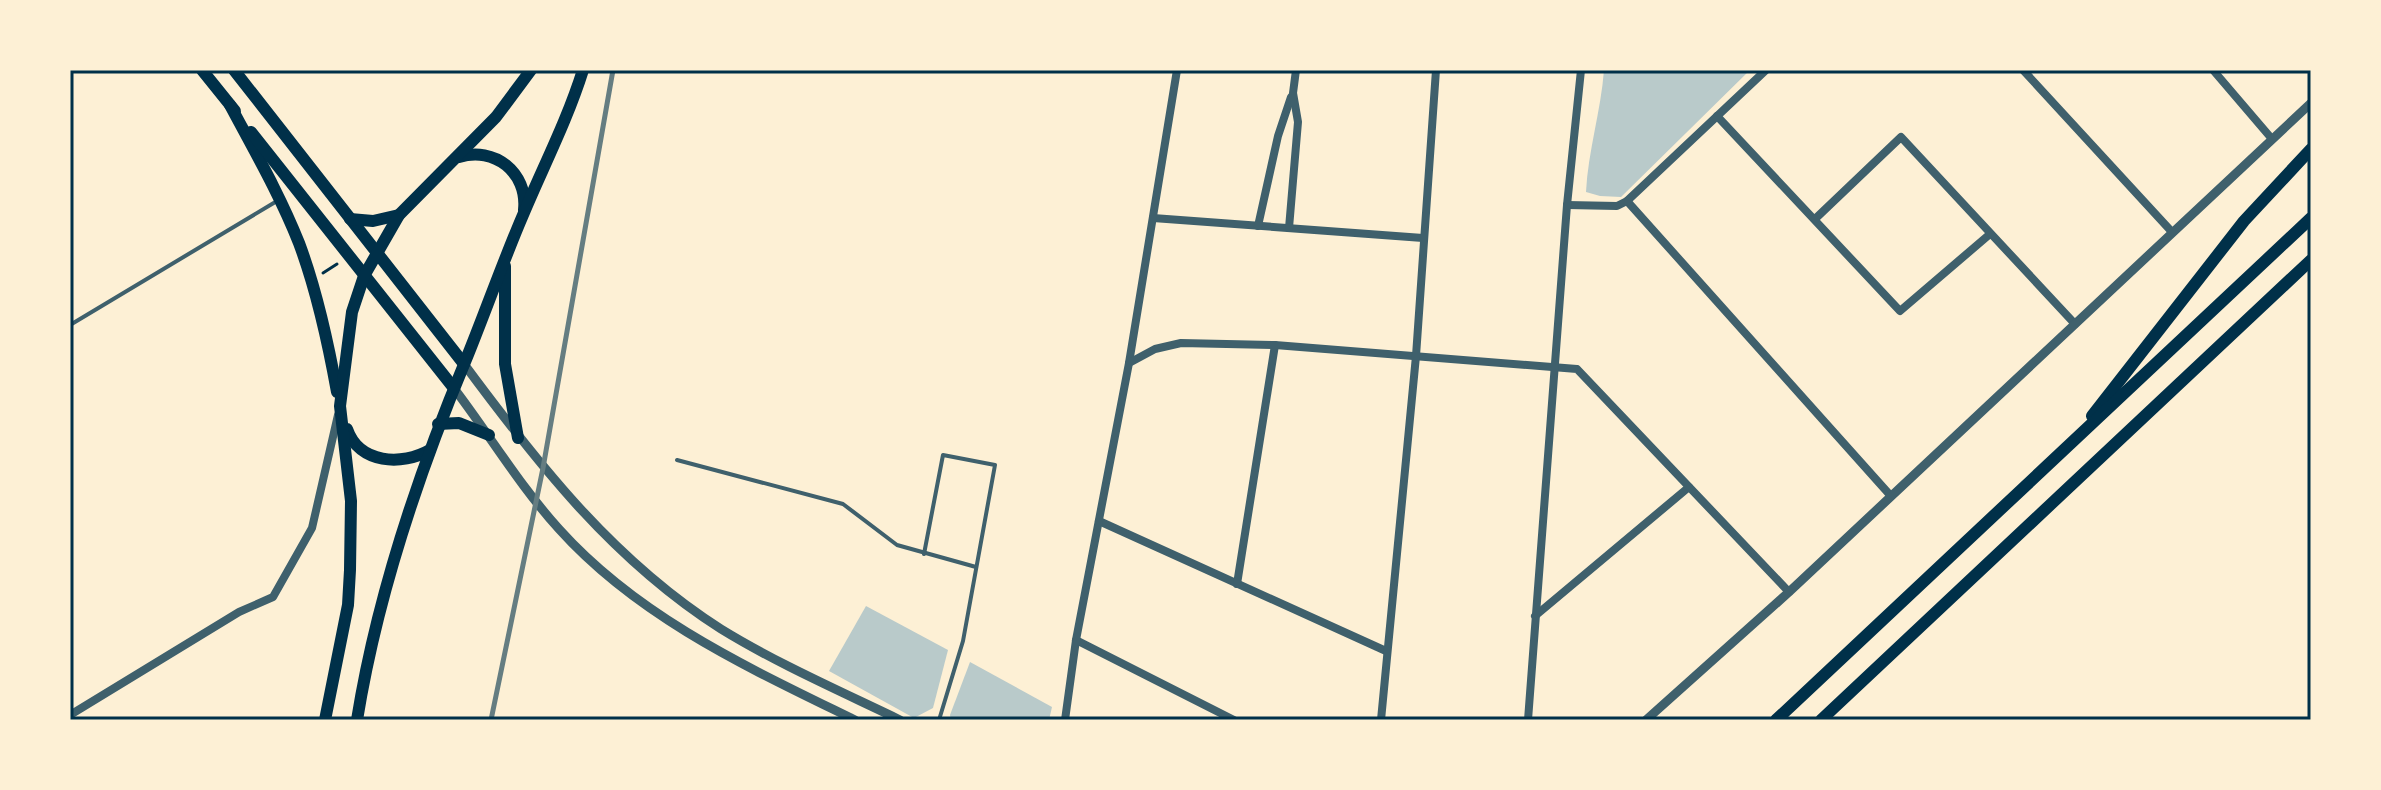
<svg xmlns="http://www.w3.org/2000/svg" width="2381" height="790" font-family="Cabin,sans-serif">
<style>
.green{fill:#b9caca}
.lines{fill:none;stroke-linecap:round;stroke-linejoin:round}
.path{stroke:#003049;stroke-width:3}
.service{stroke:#3f606c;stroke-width:4}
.minor{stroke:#3f606c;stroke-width:8}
.tertiary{stroke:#3f606c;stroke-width:9}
.primary{stroke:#003049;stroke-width:12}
.trunk{stroke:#003049;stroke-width:12}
.rail{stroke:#657d81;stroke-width:5}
.neatline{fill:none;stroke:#003049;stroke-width:3}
</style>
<rect width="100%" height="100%" fill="#fdf0d5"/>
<g class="green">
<path d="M 1604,70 L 1750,70 L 1621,197 L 1600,196 L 1586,192 C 1588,151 1601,111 1604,70 Z"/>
<path d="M 866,606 L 948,650 L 933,708 L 914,718 L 829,671 Z"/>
<path d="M 970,662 L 1052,707 L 1049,720 L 951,720 L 950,715 Z"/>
</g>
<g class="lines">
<path class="path" d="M 323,273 L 337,264"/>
<g class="service">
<path d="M 70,325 L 277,201"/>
<path d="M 677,460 L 843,504 L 897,545 L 976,567"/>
<path d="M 924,554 L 943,455 L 995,465 L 963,641 L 939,720"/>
</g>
<g class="minor">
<path d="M 2023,70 L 2172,232"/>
<path d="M 2213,70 L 2272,139"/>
<path d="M 1717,116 L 1900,311 L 1990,234"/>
<path d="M 1627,201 L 1890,495"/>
<path d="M 1567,205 L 1617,206 L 1627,201 L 1766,70"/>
<path d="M 1153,218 L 1423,238"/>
<path d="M 1815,219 L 1901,137 L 2075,324"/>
<path d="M 1258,226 L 1278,136 L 1291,97"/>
<path d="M 1289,228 L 1298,122 L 1293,93 L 1296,70"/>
<path d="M 1129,363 L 1177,70"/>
<path d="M 1099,521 L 1386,651"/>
<path d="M 1237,584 L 1275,345"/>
<path d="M 1535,616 L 1689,487"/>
<path d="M 1076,640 L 1234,720"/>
<path d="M 70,715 L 239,612 L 273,597 L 312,528 L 338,415"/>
<path d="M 1065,720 L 1076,640 L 1129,363 L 1155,349 L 1181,343 L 1275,345 L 1577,369 L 1789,592"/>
<path d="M 1381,720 L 1416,356 L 1436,70"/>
<path d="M 1528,720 L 1567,205 L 1581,70"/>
</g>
<g class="tertiary">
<path d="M 464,364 C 538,464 614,561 721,629 C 778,664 840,691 900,720"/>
<path d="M 453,387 C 489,434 519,485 559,529 C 639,618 749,668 855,720"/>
<path d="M 1646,720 L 1789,592 L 2311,103"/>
</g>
<g class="primary">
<path d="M 202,70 L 235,111"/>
<path d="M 234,70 L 464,364"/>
<path d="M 230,105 C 254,150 280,195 299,243 C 317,291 328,342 337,392"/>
<path d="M 251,132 L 453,387"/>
<path d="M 459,157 C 494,146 528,172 524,210"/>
<path d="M 350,219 L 373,221 L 399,215"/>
<path d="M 505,266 L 505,364 L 518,438"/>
<path d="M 438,424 L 459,423 L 489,435"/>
<path d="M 347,429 C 359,464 402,466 430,450"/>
<path d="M 325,720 L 348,605 L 350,570 L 351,501 L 340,406 L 352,312 L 364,276 L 399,215 L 496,117 L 531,70"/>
<path d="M 357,720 C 377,596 417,477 465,362 C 485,313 502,264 523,215 C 543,167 567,121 583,70"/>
</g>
<g class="trunk">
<path d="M 2092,416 L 2244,221 L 2311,149"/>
<path d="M 1776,720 L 2311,218"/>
<path d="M 1821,720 L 2311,260"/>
</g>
<path class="rail" d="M 491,720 L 543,468 L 613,70"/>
</g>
<rect width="2381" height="790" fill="none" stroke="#fdf0d5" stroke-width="144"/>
<rect x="72" y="72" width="2237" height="646" class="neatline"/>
</svg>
